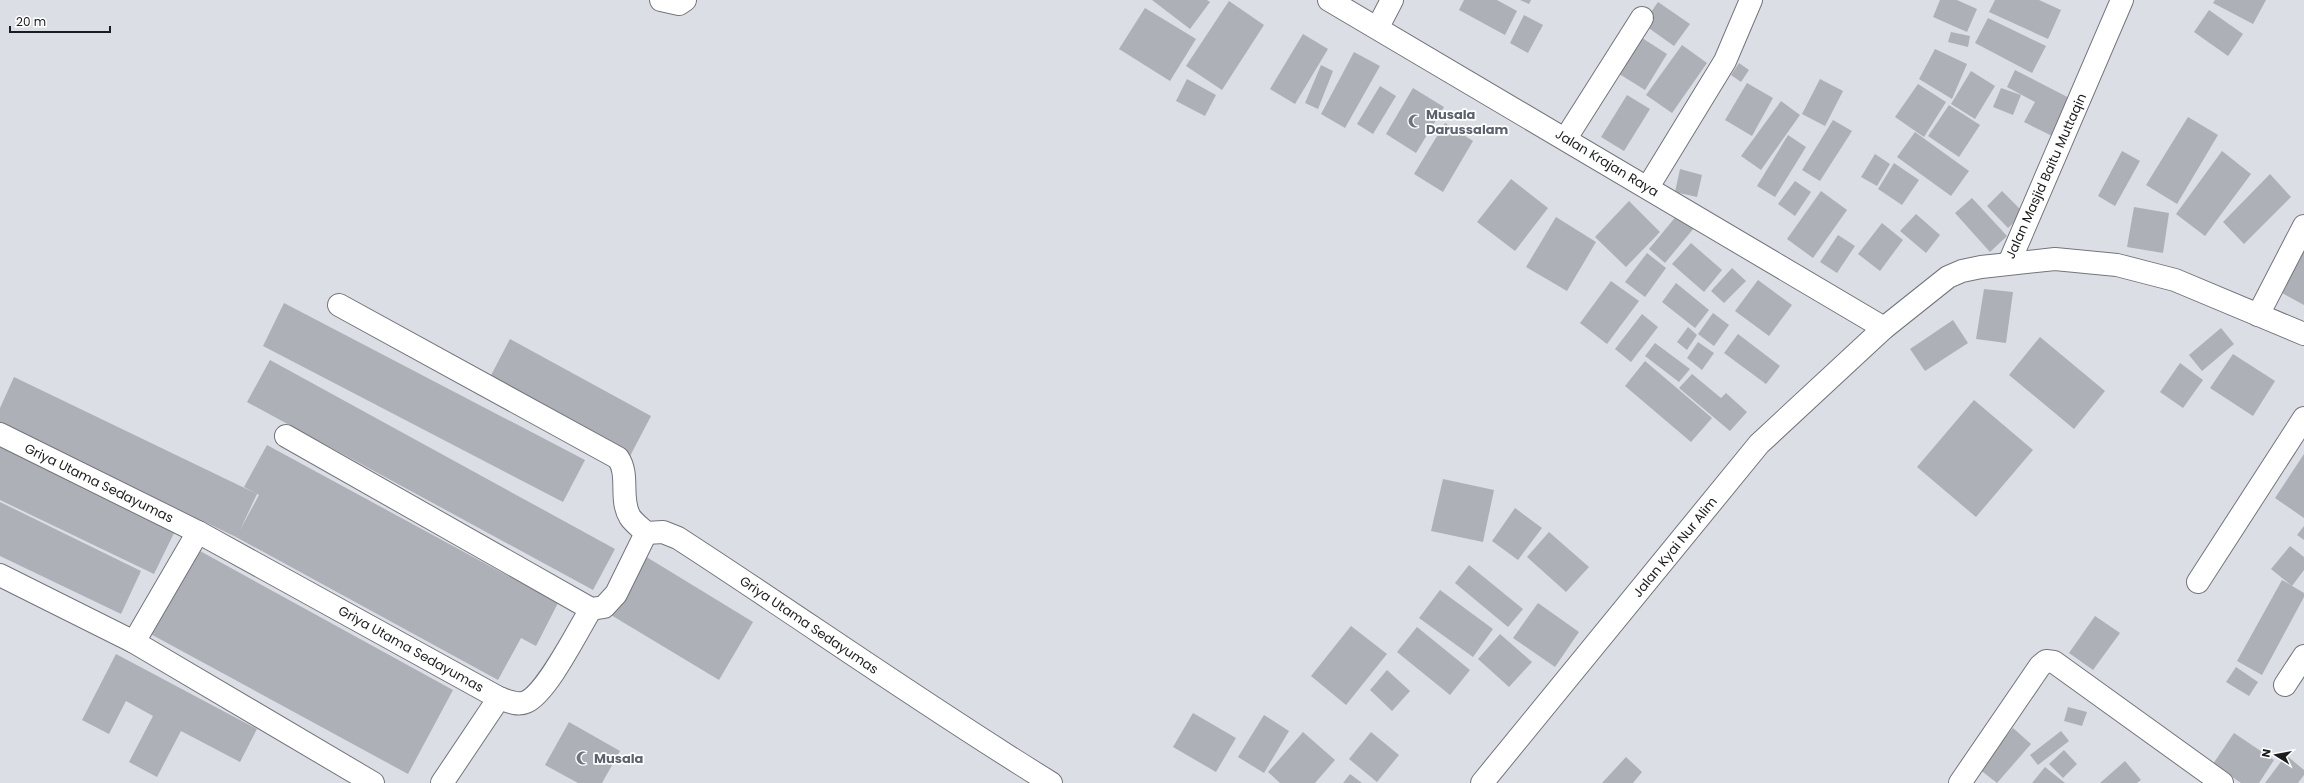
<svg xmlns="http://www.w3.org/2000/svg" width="2304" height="783" font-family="Poppins,sans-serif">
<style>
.building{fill:#adb0b7}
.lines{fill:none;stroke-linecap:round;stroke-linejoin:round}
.street-casing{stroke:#72757c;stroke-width:24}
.secondary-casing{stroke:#72757c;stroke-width:24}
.street{stroke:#fff;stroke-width:22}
.secondary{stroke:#fff;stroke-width:22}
.labels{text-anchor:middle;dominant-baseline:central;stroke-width:3.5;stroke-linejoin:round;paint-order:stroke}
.worship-label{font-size:13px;font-weight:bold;fill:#5b616d;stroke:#fff;text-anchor:start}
.street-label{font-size:13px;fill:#1b1c1e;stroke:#fff}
</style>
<rect width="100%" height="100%" fill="#dcdee6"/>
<g class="building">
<path d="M 1152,0 L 1207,0 L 1210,2 L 1190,29 Z"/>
<path d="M 1464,0 L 1497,0 L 1517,11 L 1505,35 L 1459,10 Z"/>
<path d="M 1520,0 L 1531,0 L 1529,4 Z"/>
<path d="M 1940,0 L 1957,0 L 1977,9 L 1967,32 L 1933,17 Z"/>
<path d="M 1995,0 L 2039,0 L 2061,10 L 2048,39 L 1989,12 Z"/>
<path d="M 2215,0 L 2266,0 L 2253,24 L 2213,3 Z"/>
<path d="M 1229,1 L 1264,25 L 1222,90 L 1186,66 Z"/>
<path d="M 1658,2 L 1690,24 L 1674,46 L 1643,24 Z"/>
<path d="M 1145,8 L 1196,39 L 1170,81 L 1119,49 Z"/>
<path d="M 2209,10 L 2243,34 L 2228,56 L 2194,32 Z"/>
<path d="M 1524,15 L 1543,25 L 1528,53 L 1510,43 Z"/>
<path d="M 1988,18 L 2046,46 L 2032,73 L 1975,43 Z"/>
<path d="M 1951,32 L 1970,36 L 1968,47 L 1948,42 Z"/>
<path d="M 1303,34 L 1328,49 L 1295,104 L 1270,89 Z"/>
<path d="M 1639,36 L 1667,54 L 1645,90 L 1616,72 Z"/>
<path d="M 1682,45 L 1707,63 L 1672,113 L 1646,95 Z"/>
<path d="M 1935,49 L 1967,64 L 1952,99 L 1919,79 Z"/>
<path d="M 1354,52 L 1380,66 L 1345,128 L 1321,114 Z"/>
<path d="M 1739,63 L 1749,70 L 1741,82 L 1731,75 Z"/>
<path d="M 1321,65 L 1333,71 L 1318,109 L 1305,103 Z"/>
<path d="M 2015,70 L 2077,102 L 2058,139 L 2024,122 L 2035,102 L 2007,87 Z"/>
<path d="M 1971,71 L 1995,86 L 1975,119 L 1951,104 Z"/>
<path d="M 1187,79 L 1216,95 L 1205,116 L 1176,101 Z"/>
<path d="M 1820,79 L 1843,91 L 1825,126 L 1802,114 Z"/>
<path d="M 1747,83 L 1773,98 L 1752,136 L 1725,120 Z"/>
<path d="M 1918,84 L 1946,102 L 1924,137 L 1895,117 Z"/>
<path d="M 1380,86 L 1396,96 L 1373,134 L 1357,124 Z"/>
<path d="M 1413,88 L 1444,107 L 1416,153 L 1386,134 Z"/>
<path d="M 2001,88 L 2021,95 L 2013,115 L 1993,107 Z"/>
<path d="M 1627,95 L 1650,109 L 1624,151 L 1601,137 Z"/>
<path d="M 1781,101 L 1800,115 L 1761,170 L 1741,156 Z"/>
<path d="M 1949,105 L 1980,125 L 1959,157 L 1928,136 Z"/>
<path d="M 2188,117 L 2218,135 L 2177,204 L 2146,185 Z"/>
<path d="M 1833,120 L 1852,131 L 1820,181 L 1802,170 Z"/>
<path d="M 1445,123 L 1473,141 L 1443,192 L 1414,174 Z"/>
<path d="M 1915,132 L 1969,171 L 1951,196 L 1897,157 Z"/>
<path d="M 1788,135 L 1806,147 L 1775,197 L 1757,186 Z"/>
<path d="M 2122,151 L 2140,161 L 2115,206 L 2098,196 Z"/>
<path d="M 2222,151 L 2251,174 L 2205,236 L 2176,214 Z"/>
<path d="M 1875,154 L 1890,164 L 1877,186 L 1861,177 Z"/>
<path d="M 1894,163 L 1919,180 L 1902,205 L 1878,189 Z"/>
<path d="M 1680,169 L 1702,175 L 1697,197 L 1675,192 Z"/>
<path d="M 2270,174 L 2291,197 L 2244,244 L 2223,222 Z"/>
<path d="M 1511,179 L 1548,208 L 1515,251 L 1477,222 Z"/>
<path d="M 1795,181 L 1811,192 L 1795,216 L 1778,204 Z"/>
<path d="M 1821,191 L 1847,210 L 1813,258 L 1787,239 Z"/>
<path d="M 2002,191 L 2024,213 L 2008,228 L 1987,206 Z"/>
<path d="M 1972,198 L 2007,236 L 1990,252 L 1955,213 Z"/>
<path d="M 1629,201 L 1660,232 L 1626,267 L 1595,237 Z"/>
<path d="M 2134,207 L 2169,213 L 2163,253 L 2127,247 Z"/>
<path d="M 1678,214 L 1694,228 L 1665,263 L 1649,249 Z"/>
<path d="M 1916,214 L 1940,235 L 1926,253 L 1900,231 Z"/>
<path d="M 1556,217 L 1596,242 L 1567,291 L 1526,267 Z"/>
<path d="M 1882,223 L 1903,240 L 1880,271 L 1858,254 Z"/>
<path d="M 1838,235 L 1855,246 L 1837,273 L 1820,262 Z"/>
<path d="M 1691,243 L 1722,270 L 1704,292 L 1672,264 Z"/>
<path d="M 2304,250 L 2304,305 L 2282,293 Z"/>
<path d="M 1647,253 L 1666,268 L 1645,297 L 1625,282 Z"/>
<path d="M 1732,268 L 1746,281 L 1724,303 L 1711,291 Z"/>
<path d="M 1758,280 L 1792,305 L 1769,336 L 1735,311 Z"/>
<path d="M 1611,281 L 1639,301 L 1607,344 L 1580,323 Z"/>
<path d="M 1676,283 L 1709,310 L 1695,328 L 1662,302 Z"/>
<path d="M 1984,289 L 2013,292 L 2006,343 L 1976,339 Z"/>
<path d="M 284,303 L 585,460 L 563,502 L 263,346 Z"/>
<path d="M 1713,313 L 1729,325 L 1714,346 L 1698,334 Z"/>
<path d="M 1642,314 L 1658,327 L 1631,362 L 1615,349 Z"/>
<path d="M 1953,320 L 1968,343 L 1925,371 L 1910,349 Z"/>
<path d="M 1688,327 L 1697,335 L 1687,350 L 1677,342 Z"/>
<path d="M 2221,328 L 2234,344 L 2202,371 L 2189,355 Z"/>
<path d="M 1738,334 L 1780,366 L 1766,384 L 1724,353 Z"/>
<path d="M 2040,337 L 2105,391 L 2074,429 L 2009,375 Z"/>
<path d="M 510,339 L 651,416 L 629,458 L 488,381 Z"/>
<path d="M 1698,342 L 1714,353 L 1702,370 L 1687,358 Z"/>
<path d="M 1655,343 L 1690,369 L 1679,382 L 1645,356 Z"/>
<path d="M 2233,354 L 2275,381 L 2253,416 L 2210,388 Z"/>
<path d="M 270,360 L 615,549 L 593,590 L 247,402 Z"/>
<path d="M 1645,361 L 1712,418 L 1691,442 L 1625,386 Z"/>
<path d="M 2180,363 L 2203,380 L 2183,408 L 2160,392 Z"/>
<path d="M 1692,374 L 1721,398 L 1726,393 L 1747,412 L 1730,431 L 1679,388 Z"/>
<path d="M 14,377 L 257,494 L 240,530 L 259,495 L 244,487 L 267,445 L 558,603 L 536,646 L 521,638 L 498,680 L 236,537 L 0,423 L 0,408 Z"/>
<path d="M 1974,400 L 2033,450 L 1976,517 L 1917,467 Z"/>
<path d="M 0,447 L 175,531 L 154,574 L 0,500 Z"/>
<path d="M 2304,454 L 2304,518 L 2275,498 Z"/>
<path d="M 1443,479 L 1494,490 L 1483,542 L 1431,531 Z"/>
<path d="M 0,502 L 141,571 L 121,614 L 0,556 Z"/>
<path d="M 1515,508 L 1542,528 L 1518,560 L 1492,541 Z"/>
<path d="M 2304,526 L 2304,540 L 2297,535 Z"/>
<path d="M 1549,532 L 1589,567 L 1566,592 L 1527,557 Z"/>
<path d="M 191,546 L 453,690 L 408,774 L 145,631 Z"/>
<path d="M 2290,546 L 2304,557 L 2304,570 L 2292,586 L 2271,569 Z"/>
<path d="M 640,553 L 753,622 L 719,680 L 606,612 Z"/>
<path d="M 1469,565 L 1523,609 L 1508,627 L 1455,583 Z"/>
<path d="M 2282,580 L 2304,593 L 2304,597 L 2262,675 L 2237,661 Z"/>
<path d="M 1440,590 L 1493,629 L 1473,657 L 1419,618 Z"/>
<path d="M 1538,603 L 1579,632 L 1555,667 L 1513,638 Z"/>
<path d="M 2095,616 L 2120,633 L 2093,670 L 2069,653 Z"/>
<path d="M 1351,626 L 1387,654 L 1346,705 L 1311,676 Z"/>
<path d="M 1417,627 L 1470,670 L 1450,695 L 1397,652 Z"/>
<path d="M 1500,634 L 1532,662 L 1509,687 L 1478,659 Z"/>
<path d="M 116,654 L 257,729 L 240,762 L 181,731 L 157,777 L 129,762 L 153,716 L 126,701 L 109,734 L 82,720 Z"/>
<path d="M 2236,667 L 2258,682 L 2249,696 L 2226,682 Z"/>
<path d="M 1387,670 L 1410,691 L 1392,711 L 1370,690 Z"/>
<path d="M 2068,707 L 2087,712 L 2082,726 L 2064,721 Z"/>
<path d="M 1193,713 L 1236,738 L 1216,772 L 1173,747 Z"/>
<path d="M 1264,715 L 1289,731 L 1264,773 L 1238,757 Z"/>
<path d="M 569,722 L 620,751 L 602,783 L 578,783 L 545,765 Z"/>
<path d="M 2013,728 L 2031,744 L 1997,783 L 1979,769 Z"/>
<path d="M 2061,731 L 2069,741 L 2038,765 L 2030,755 Z"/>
<path d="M 1303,732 L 1335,760 L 1315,783 L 1280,783 L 1268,772 Z"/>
<path d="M 1371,732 L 1399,755 L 1377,782 L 1349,759 Z"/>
<path d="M 2234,733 L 2274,760 L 2259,783 L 2241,783 L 2213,764 Z"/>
<path d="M 2064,750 L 2077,764 L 2063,778 L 2049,764 Z"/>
<path d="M 2286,755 L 2304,770 L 2304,775 L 2298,783 L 2265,783 Z"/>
<path d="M 1626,757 L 1642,772 L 1633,783 L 1602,783 Z"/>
<path d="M 2125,761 L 2141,780 L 2137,783 L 2100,783 Z"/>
<path d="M 2045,767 L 2065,783 L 2032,783 Z"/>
<path d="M 1350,774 L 1362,783 L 1343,783 Z"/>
</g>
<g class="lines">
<g class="street-casing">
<g id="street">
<path d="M 661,0 L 679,4 L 685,0"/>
<path d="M 1329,0 L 1884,328"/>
<path d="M 1378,27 L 1392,0"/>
<path d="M 1566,138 L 1642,18"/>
<path d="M 1648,187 L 1725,61 L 1751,0"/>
<path d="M 2009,263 L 2122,0"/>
<path d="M 339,305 L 618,458 C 630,475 619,499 630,517 C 634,523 641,528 646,533"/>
<path d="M 2258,315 L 2304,226"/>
<path d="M 0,434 L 198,532 L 499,698 C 508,701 517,706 526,702 C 547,693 578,630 591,609 L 604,607 L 616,594 L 646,533"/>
<path d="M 286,436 L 591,609"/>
<path d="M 646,533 L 663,532 L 678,538 C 803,619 924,705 1051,783"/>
<path d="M 0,575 L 134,642 L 198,532"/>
<path d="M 2198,582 L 2304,418"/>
<path d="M 134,642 L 373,783"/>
<path d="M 2285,685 L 2304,656"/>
<path d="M 442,783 L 499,698"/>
<path d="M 1960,783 L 2040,666 L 2046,661 L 2054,662 L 2222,783"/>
</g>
</g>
<g class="secondary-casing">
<path id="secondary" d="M 1482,783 L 1759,444 L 1884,328 L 1948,277 L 1962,271 L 1981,267 L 2055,259 L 2117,265 L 2175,280 L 2304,334"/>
</g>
<use href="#street" class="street"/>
<use href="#secondary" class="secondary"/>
</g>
<defs>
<g id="mosque-bare" transform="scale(1.08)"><path d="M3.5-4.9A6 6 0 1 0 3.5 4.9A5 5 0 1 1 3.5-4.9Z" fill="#6b7280" stroke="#fff" stroke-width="2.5" paint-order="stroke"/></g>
</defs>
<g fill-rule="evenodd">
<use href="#mosque-bare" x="1415" y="121"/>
<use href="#mosque-bare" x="583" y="758"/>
</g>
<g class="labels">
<g class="worship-label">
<text x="1426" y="114">Musala<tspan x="1426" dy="15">Darussalam</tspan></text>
<text x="594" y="758">Musala</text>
</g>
<g class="street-label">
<text transform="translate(1607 163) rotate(31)">Jalan Krajan Raya</text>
<text transform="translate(2046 176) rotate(-66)">Jalan Masjid Baitu Muttaqin</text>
<text transform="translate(99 483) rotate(26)">Griya Utama Sedayumas</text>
<text transform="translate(1675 547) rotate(-51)">Jalan Kyai Nur Alim</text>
<text transform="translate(809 625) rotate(34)">Griya Utama Sedayumas</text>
<text transform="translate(411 649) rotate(29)">Griya Utama Sedayumas</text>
</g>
</g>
<g transform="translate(2276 755) rotate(281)" stroke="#ffffff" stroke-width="3" paint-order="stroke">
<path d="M0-3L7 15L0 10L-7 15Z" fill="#1b1c1e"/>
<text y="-6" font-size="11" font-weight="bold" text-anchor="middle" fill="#1b1c1e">N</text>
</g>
<path d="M10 26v6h100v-6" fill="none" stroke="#1b1c1e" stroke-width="2"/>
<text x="16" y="26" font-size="12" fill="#1b1c1e" stroke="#ffffff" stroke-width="3" paint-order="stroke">20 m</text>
</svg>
